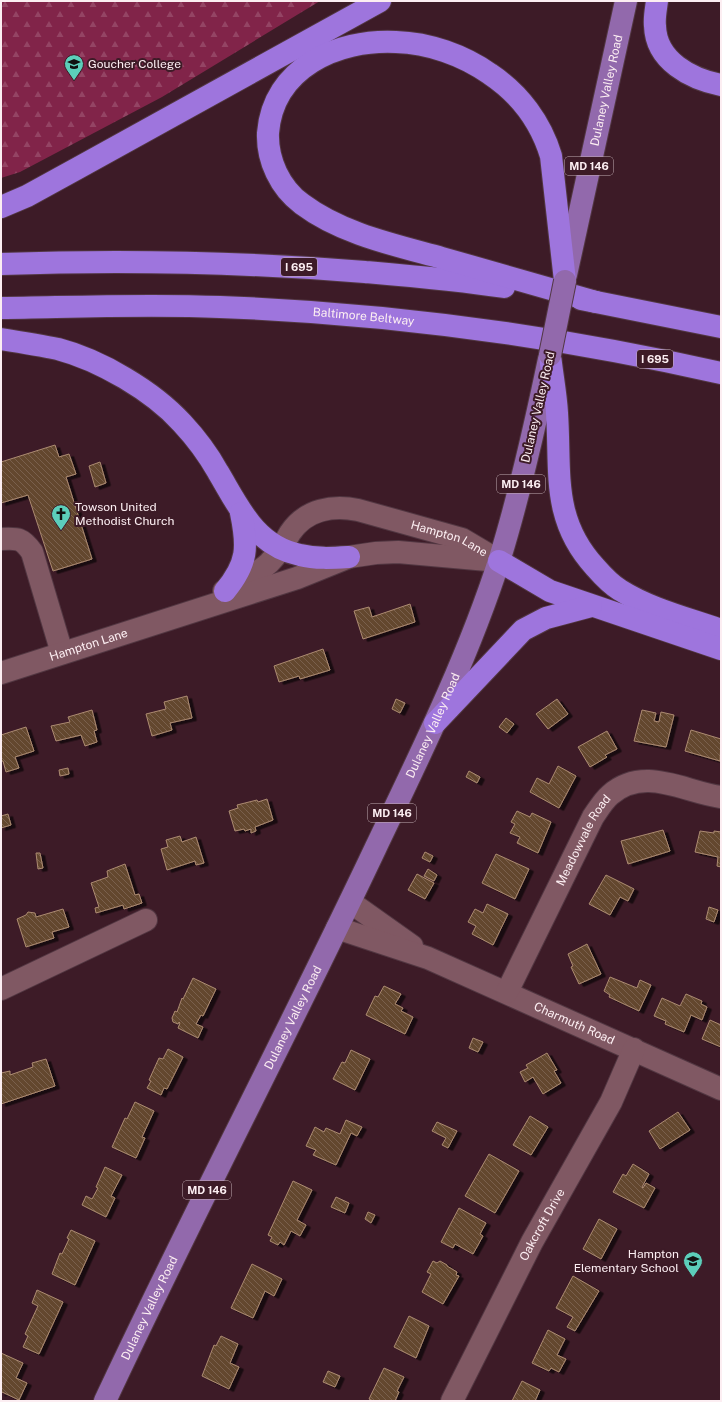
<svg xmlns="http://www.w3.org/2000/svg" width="722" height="1402" font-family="'Public Sans',sans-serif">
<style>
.forest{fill:url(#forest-firs)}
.building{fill:url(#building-back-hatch);stroke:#ac8b71;filter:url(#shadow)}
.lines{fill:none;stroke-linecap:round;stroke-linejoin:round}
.minor-casing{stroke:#523742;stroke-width:24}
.major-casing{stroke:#523742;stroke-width:24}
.highway-casing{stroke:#523742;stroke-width:24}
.minor{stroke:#805863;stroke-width:22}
.major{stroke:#9269ac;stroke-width:22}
.highway{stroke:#9e75dd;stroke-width:22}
.major-bridge-casing{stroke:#523742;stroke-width:24;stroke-linecap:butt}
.major-bridge{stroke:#9269ac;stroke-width:22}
.labels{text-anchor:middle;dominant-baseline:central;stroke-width:4;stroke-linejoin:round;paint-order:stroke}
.shield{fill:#3d1b27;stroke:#c3afb5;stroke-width:1}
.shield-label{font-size:11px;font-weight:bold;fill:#fceef2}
.poi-label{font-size:12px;fill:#fceef2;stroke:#3d1b27;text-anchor:start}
.street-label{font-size:12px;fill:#fceef2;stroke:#3d1b27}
</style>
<defs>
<pattern id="forest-firs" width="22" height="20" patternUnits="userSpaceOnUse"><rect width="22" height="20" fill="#812449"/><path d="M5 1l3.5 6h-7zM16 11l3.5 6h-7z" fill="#944464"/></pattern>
<pattern id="building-back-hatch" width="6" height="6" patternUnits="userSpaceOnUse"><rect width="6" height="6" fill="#63462e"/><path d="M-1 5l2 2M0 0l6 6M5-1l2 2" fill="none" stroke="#7a614d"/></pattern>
<filter id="shadow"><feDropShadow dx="4.5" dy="2.5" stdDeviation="0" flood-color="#0009"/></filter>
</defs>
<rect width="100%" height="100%" fill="#3d1b27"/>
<path class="forest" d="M 1,1 L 320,1 L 162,97 L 20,172 L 1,178 Z"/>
<g class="building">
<path d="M 55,445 L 59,457 L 69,454 L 76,474 L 66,477 L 92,559 L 53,571 L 28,495 L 1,503 L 1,462 Z"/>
<path d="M 100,462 L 106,483 L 95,487 L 89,466 Z"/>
<path d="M 410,604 L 415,622 L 363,639 L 354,611 L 369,607 L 372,617 Z"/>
<path d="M 323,649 L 330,670 L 300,679 L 299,676 L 279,682 L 274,666 Z"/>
<path d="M 187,696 L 192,718 L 170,723 L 172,730 L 152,736 L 146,714 L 166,709 L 164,702 Z"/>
<path d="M 396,699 L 405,703 L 400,713 L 392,709 Z"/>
<path d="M 557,699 L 568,714 L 548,729 L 536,714 Z"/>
<path d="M 92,710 L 97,730 L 94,731 L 97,742 L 85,746 L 81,735 L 56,741 L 51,726 L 70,722 L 68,717 Z"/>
<path d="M 642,710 L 656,713 L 654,721 L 659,722 L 661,712 L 674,715 L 666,747 L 634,741 Z"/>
<path d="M 506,718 L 514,724 L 507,733 L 499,727 Z"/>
<path d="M 26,727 L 34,751 L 15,757 L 19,768 L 6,772 L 3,761 L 1,761 L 1,735 Z"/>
<path d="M 691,730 L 721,739 L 720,761 L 685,751 Z"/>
<path d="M 607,731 L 617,749 L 605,755 L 607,757 L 590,767 L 578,747 Z"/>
<path d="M 558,766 L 576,776 L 559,808 L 530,792 L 537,778 L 549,784 Z"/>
<path d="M 68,768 L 69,774 L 60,776 L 59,770 Z"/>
<path d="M 469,771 L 480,777 L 477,783 L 466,777 Z"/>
<path d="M 267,799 L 273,820 L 255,827 L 256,831 L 251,833 L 251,829 L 245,831 L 244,829 L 235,831 L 229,811 L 238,808 L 237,805 L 257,800 L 258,802 Z"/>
<path d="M 517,811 L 530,817 L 532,813 L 551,822 L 538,853 L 517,843 L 520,837 L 510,833 L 515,824 L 511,822 Z"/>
<path d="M 8,814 L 11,825 L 1,828 L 1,816 Z"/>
<path d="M 663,830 L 670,851 L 628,864 L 621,841 Z"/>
<path d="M 700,831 L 714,833 L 714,831 L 721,832 L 721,867 L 717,866 L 718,857 L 695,852 Z"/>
<path d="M 180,836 L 182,842 L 196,837 L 204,863 L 196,865 L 195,861 L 167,870 L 161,849 L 168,847 L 166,840 Z"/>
<path d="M 425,852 L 433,856 L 430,862 L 422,858 Z"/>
<path d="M 36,853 L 40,853 L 43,868 L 38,869 Z"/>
<path d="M 496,854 L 529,869 L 515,899 L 482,883 Z"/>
<path d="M 125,864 L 135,895 L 139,894 L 142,903 L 124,909 L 123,905 L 96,913 L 95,908 L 99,907 L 91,883 L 108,877 L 107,871 Z"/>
<path d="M 428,869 L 437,875 L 434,881 L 424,876 Z"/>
<path d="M 417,874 L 434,883 L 425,899 L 408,890 Z"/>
<path d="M 606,875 L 634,889 L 628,901 L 620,897 L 610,915 L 589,904 Z"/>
<path d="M 487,904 L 508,914 L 493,945 L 472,934 L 476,926 L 468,922 L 475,909 L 483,913 Z"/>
<path d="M 709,907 L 718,910 L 714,922 L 706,919 Z"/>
<path d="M 63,909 L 69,927 L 52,932 L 54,938 L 26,947 L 17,919 L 26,915 L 28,912 L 35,913 L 36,917 Z"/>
<path d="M 587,944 L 601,974 L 579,984 L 571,967 L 573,966 L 568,954 Z"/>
<path d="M 610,977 L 637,988 L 640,980 L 651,985 L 639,1011 L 609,997 L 610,995 L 604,991 Z"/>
<path d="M 193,978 L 216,989 L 203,1016 L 201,1015 L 196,1024 L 203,1027 L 198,1038 L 178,1028 L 180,1023 L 179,1022 L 178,1024 L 173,1022 L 172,1018 L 175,1011 L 177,1012 L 182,998 L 183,999 Z"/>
<path d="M 384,986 L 401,994 L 395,1004 L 403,1008 L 401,1011 L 413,1017 L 405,1034 L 366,1015 L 375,996 L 378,997 Z"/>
<path d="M 686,994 L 702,1001 L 701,1004 L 707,1007 L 702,1020 L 691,1015 L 684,1032 L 665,1024 L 666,1021 L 654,1016 L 662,998 L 680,1006 Z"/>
<path d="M 710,1020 L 721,1025 L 721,1047 L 702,1039 Z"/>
<path d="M 473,1038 L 483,1042 L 478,1052 L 469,1048 Z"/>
<path d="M 168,1049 L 183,1057 L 167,1089 L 164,1088 L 161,1095 L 147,1088 L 151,1081 L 149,1080 L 159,1058 L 163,1059 Z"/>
<path d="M 351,1050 L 370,1059 L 355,1090 L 333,1079 L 342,1062 L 345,1063 Z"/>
<path d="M 547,1053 L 557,1070 L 554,1071 L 561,1083 L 543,1094 L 533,1077 L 525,1082 L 520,1072 L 528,1068 L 526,1065 Z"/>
<path d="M 46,1059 L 55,1086 L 1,1104 L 1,1073 L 10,1071 L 10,1075 L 33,1067 L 32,1063 Z"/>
<path d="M 135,1102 L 154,1111 L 142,1137 L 145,1138 L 136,1158 L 112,1147 L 125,1118 L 127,1119 Z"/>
<path d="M 678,1112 L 690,1130 L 660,1149 L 649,1131 Z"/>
<path d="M 530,1116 L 548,1127 L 531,1155 L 513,1145 Z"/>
<path d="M 346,1120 L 362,1127 L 357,1136 L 351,1133 L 336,1165 L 313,1155 L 316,1150 L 306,1146 L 315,1127 L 324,1132 L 326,1128 L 340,1134 Z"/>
<path d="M 437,1122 L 457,1131 L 448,1148 L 442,1145 L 446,1138 L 432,1131 Z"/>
<path d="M 489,1154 L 519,1171 L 495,1213 L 465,1196 Z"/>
<path d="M 633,1164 L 649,1174 L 642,1187 L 643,1188 L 646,1183 L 655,1188 L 644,1208 L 613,1192 L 623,1174 L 626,1176 Z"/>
<path d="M 105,1167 L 122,1175 L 111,1196 L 115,1198 L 106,1217 L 82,1205 L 86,1196 L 92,1199 L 98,1188 L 96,1187 Z"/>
<path d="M 293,1181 L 312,1190 L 297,1220 L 306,1225 L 300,1236 L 291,1231 L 284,1245 L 280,1242 L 278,1245 L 270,1241 L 272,1237 L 268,1235 Z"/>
<path d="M 336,1197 L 349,1203 L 345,1213 L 331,1207 Z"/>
<path d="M 459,1208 L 486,1223 L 480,1234 L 483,1236 L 473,1254 L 455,1244 L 453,1248 L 441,1242 Z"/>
<path d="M 368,1212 L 375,1215 L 371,1223 L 365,1219 Z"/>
<path d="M 599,1219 L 617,1229 L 601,1259 L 583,1249 Z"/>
<path d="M 71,1230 L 95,1241 L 75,1285 L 52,1274 L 60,1253 L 62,1254 L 69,1239 L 67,1238 Z"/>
<path d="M 433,1261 L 437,1263 L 440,1261 L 447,1265 L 447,1266 L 457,1272 L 456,1275 L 459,1276 L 443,1304 L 422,1292 L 431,1274 L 427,1272 Z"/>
<path d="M 252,1264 L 282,1279 L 274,1296 L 265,1291 L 253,1318 L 231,1308 Z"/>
<path d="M 573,1276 L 599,1291 L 575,1331 L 567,1327 L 573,1317 L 556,1308 Z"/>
<path d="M 37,1290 L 63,1302 L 39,1354 L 23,1347 L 28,1336 L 25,1334 L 38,1306 L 32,1303 Z"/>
<path d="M 409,1316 L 429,1326 L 416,1358 L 394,1347 Z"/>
<path d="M 548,1330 L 565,1339 L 557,1355 L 566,1359 L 559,1372 L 551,1368 L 549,1371 L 532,1363 Z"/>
<path d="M 221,1336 L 238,1344 L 230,1363 L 239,1367 L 229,1389 L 202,1376 L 214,1345 L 216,1346 Z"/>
<path d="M 1,1353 L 23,1363 L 16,1378 L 27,1383 L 19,1400 L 2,1392 L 1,1394 Z"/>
<path d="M 384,1368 L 404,1377 L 397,1391 L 399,1392 L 395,1401 L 373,1401 L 369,1399 Z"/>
<path d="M 328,1371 L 340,1376 L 335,1387 L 323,1382 Z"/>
<path d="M 522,1381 L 540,1390 L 535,1401 L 512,1401 Z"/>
</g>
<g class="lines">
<g class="minor-casing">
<g id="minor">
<path d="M 1,539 C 18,538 22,538 32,552 L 62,653"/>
<path id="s1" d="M 224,591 C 239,583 256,575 269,563 C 278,554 284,544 290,533 C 306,509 333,505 358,510 L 462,539 L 494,558"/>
<path id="s2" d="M 1,673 L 297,578 L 349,557 L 376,553 L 398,552 L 499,561"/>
<path d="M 350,902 L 412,946"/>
<path id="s3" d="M 337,928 L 428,958 L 721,1089"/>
<path d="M 1,989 L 146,920"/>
<path id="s4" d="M 507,992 L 593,817 C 598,810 603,801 610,795 C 644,765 684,792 721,797"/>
<path id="s5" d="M 452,1401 L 532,1242 L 611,1102 L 634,1049"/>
</g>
</g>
<g class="major-casing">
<g id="major">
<path id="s6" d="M 566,275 L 626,1"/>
<path id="s7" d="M 105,1401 C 192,1215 288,1033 376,847 C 421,753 468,658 500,558 C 520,493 535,426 549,359"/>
</g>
</g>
<g class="highway-casing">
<g id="highway">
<path d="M 657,1 C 656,9 654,18 655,26 C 656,61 691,79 721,85"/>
<path d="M 1,207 L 27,196 L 78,168 L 380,1"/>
<path d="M 1,264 C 123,260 244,262 365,272 C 411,276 458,280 504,287"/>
<path d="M 565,281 L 551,156 C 541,123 520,94 490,74 C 463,55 429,43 396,42 C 337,39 273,68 268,133 C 267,160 280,188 302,204 C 342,234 395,245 442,258 C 493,273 545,287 596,302"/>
<path d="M 581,299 L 721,327"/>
<path id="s8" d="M 1,308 C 74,307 147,304 220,307 C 389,313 556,336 721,373"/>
<path d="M 1,339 C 20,342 39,345 58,349 C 100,360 153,391 182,423 C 196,438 208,454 218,472 C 239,507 255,546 300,555 C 316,559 332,558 349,557"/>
<path d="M 550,355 C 552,374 556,394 557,413 C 561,472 551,519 595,567 C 602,575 610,584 620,590 C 650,609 687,618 721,630"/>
<path d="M 499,561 L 550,591 L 721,649"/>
<path d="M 225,591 C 248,563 248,547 241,513"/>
<path d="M 435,723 L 523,630 L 546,618 L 591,606"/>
</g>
</g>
<use href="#minor" class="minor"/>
<use href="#major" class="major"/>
<use href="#highway" class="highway"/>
<g class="major-bridge-casing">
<path id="major-bridge" d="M 550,355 L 565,281"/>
</g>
<use href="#major-bridge" class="major-bridge"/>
</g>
<defs>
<g id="university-pin" transform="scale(1)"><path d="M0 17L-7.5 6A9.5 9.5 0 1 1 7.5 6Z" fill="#5cceba" stroke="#3d1b27"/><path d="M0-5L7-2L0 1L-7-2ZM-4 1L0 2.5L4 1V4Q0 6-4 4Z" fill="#111"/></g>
<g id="church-pin" transform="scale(1)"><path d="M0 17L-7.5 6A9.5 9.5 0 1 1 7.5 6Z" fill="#5cceba" stroke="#3d1b27"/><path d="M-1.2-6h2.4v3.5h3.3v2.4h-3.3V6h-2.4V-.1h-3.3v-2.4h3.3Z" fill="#111"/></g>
<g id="school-pin" transform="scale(1)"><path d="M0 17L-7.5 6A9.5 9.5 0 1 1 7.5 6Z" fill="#5cceba" stroke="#3d1b27"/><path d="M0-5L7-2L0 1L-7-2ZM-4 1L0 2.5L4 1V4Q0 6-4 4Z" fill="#111"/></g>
</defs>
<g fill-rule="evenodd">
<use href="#university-pin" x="74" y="64"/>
<use href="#church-pin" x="61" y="514"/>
<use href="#school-pin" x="693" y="1261"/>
</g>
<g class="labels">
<g class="shield">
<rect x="565" y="157" width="48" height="18" rx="3"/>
<rect x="281" y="258" width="36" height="18" rx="3"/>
<rect x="637" y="350" width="36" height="18" rx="3"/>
<rect x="497" y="475" width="48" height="18" rx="3"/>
<rect x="368" y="804" width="48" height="18" rx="3"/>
<rect x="183" y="1181" width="48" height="18" rx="3"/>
</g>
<g class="shield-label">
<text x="589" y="166">MD 146</text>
<text x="299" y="267">I 695</text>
<text x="655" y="359">I 695</text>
<text x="521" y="484">MD 146</text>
<text x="392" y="813">MD 146</text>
<text x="207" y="1190">MD 146</text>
</g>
<g class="poi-label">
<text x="88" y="64">Goucher College</text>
<text x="75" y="507">Towson United<tspan x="75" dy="14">Methodist Church</tspan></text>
<text x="679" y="1254" text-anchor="end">Hampton<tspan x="679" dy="14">Elementary School</tspan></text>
</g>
<g class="street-label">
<text stroke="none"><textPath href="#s6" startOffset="189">Dulaney Valley Road</textPath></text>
<text stroke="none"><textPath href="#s8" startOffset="363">Baltimore Beltway</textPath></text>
<text transform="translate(538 407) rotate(-77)">Dulaney Valley Road</text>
<text stroke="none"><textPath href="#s1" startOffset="262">Hampton Lane</textPath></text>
<text stroke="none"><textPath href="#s2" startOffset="92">Hampton Lane</textPath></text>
<text stroke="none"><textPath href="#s7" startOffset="751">Dulaney Valley Road</textPath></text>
<text stroke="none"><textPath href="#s4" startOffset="170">Meadowvale Road</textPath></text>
<text stroke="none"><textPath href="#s7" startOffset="427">Dulaney Valley Road</textPath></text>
<text stroke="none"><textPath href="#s3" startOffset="256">Charmuth Road</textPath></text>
<text stroke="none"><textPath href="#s5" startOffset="198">Oakcroft Drive</textPath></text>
<text stroke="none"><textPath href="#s7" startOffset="103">Dulaney Valley Road</textPath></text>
</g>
</g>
<rect width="722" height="1402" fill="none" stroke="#fceef2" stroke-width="4"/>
</svg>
